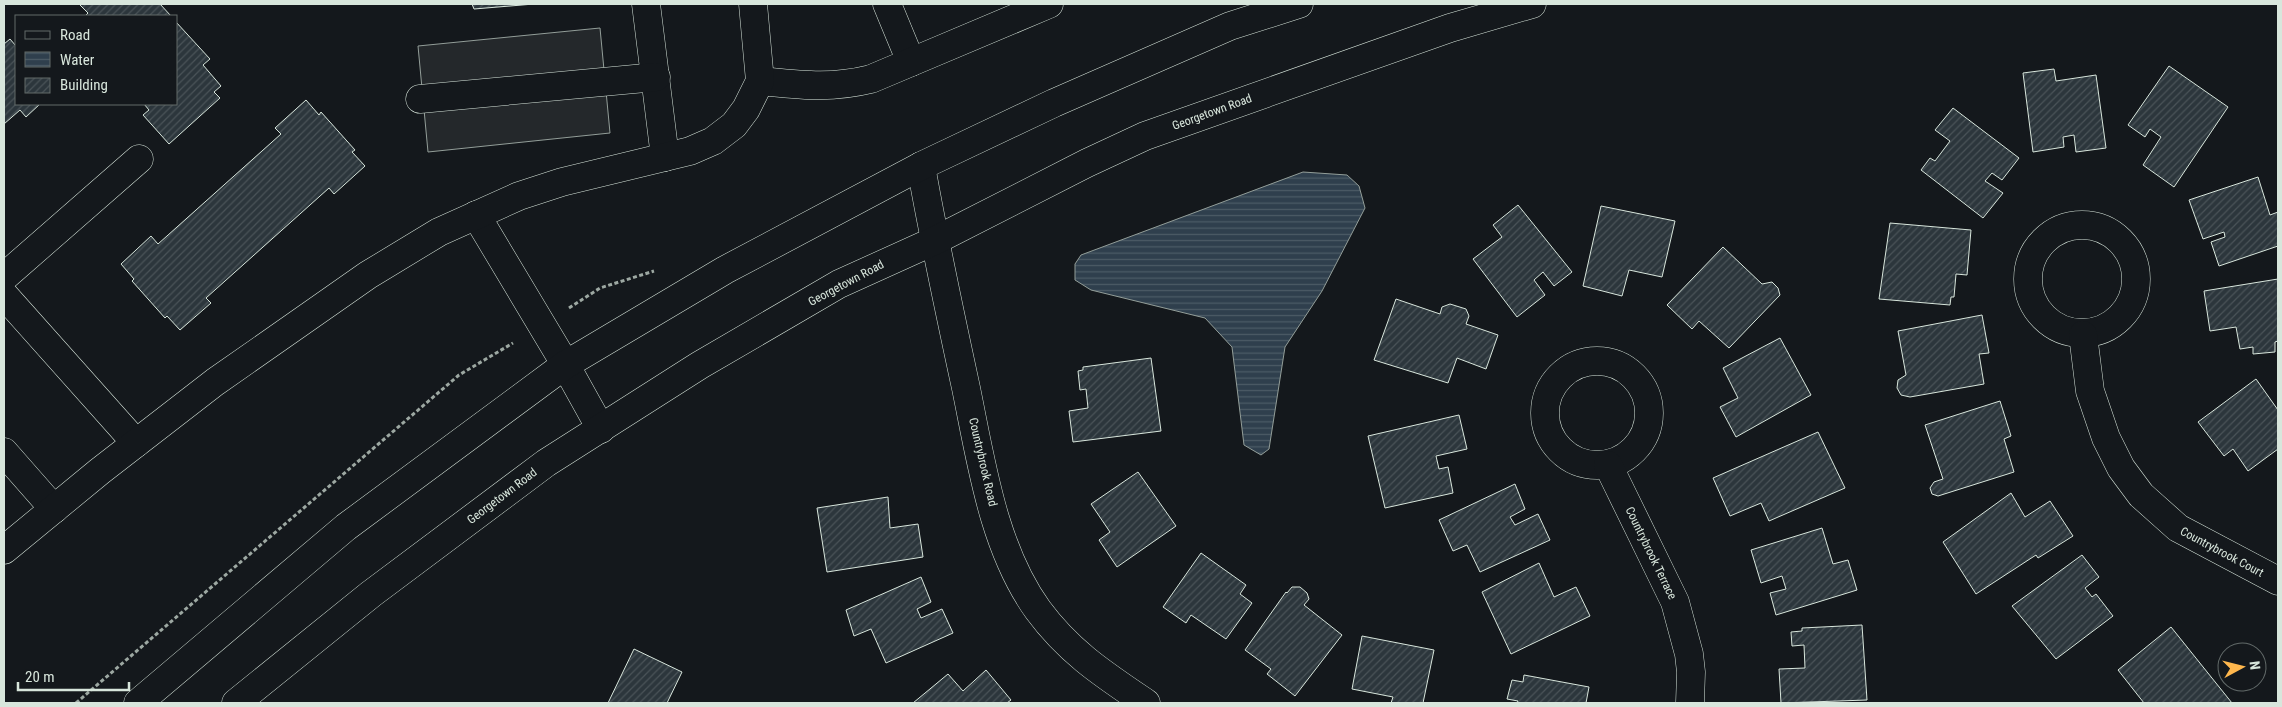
<svg xmlns="http://www.w3.org/2000/svg" width="2282" height="707" font-family="'Roboto Condensed',sans-serif">
<style>
.parking{fill:#24282b;stroke:#939e99}
.water{fill:url(#water-rules);stroke:#939e99}
.building{fill:url(#building-hatch);stroke:#d8e6dc}
.lines{fill:none;stroke-linecap:round;stroke-linejoin:round}
.minor-casing{stroke:#d8e6dc;stroke-width:29}
.secondary-casing{stroke:#d8e6dc;stroke-width:29}
.path{stroke:#9da8a2;stroke-width:3;stroke-dasharray:4 2.5;stroke-linecap:butt}
.minor{stroke:#14181c;stroke-width:28}
.secondary{stroke:#14181c;stroke-width:28}
.labels{text-anchor:middle;dominant-baseline:central;stroke-width:4;stroke-linejoin:round;paint-order:stroke}
.street-label{font-size:12px;fill:#d8e6dc;stroke:#14181c}
</style>
<defs>
<pattern id="water-rules" width="6" height="5" patternUnits="userSpaceOnUse" patternTransform="scale(1.25)"><rect width="6" height="5" fill="#2f3f4d"/><path d="M0 2.5h6" fill="none" stroke="#4c5b66"/></pattern>
<pattern id="building-hatch" width="6" height="6" patternUnits="userSpaceOnUse" patternTransform="scale(1.25)"><rect width="6" height="6" fill="#2c363c"/><path d="M-1 1l2-2M0 6l6-6M5 7l2-2" fill="none" stroke="#4a5358"/></pattern>
</defs>
<rect width="100%" height="100%" fill="#14181c"/>
<path class="parking" d="M 600,28 L 610,133 L 428,152 L 418,46 Z"/>
<path class="water" d="M 1303,172 L 1347,175 L 1359,186 L 1365,208 L 1322,291 L 1285,347 L 1269,449 L 1261,455 L 1244,445 L 1232,347 L 1205,318 L 1091,290 L 1075,280 L 1075,264 L 1081,255 Z"/>
<g class="building">
<path d="M 79,4 L 160,4 L 171,16 L 85,16 L 88,13 Z"/>
<path d="M 472,4 L 534,4 L 474,9 Z"/>
<path d="M 176,22 L 210,59 L 203,65 L 221,86 L 214,92 L 220,98 L 169,144 L 143,115 L 149,110 L 144,104 L 176,104 Z"/>
<path d="M 10,39 L 16,46 L 16,104 L 40,104 L 26,117 L 20,110 L 4,124 L 4,44 Z"/>
<path d="M 2169,66 L 2228,107 L 2174,187 L 2143,165 L 2161,137 L 2150,129 L 2145,137 L 2128,125 Z"/>
<path d="M 2054,69 L 2056,81 L 2096,75 L 2106,148 L 2076,152 L 2074,135 L 2063,137 L 2064,147 L 2033,152 L 2023,73 Z"/>
<path d="M 306,100 L 319,115 L 321,112 L 355,150 L 352,152 L 365,166 L 334,194 L 329,188 L 206,298 L 211,303 L 180,330 L 167,316 L 165,318 L 132,281 L 134,279 L 121,264 L 151,236 L 158,244 L 281,134 L 275,128 Z"/>
<path d="M 1953,108 L 2019,158 L 2002,180 L 1992,173 L 1985,181 L 2003,193 L 1983,218 L 1921,170 L 1930,158 L 1935,161 L 1950,141 L 1935,130 Z"/>
<path d="M 2258,177 L 2270,215 L 2278,212 L 2278,246 L 2219,266 L 2211,242 L 2225,237 L 2224,232 L 2203,239 L 2189,200 Z"/>
<path d="M 1518,205 L 1572,272 L 1554,286 L 1543,272 L 1534,280 L 1545,295 L 1517,317 L 1473,259 L 1502,237 L 1493,225 Z"/>
<path d="M 1601,206 L 1675,221 L 1662,277 L 1629,270 L 1622,296 L 1583,286 Z"/>
<path d="M 1890,223 L 1971,230 L 1967,275 L 1956,274 L 1954,297 L 1951,297 L 1950,305 L 1879,299 Z"/>
<path d="M 1723,247 L 1762,284 L 1772,282 L 1778,288 L 1780,295 L 1729,348 L 1699,321 L 1692,329 L 1667,305 Z"/>
<path d="M 2278,279 L 2278,341 L 2275,342 L 2275,352 L 2253,354 L 2253,347 L 2240,349 L 2236,327 L 2210,331 L 2204,291 Z"/>
<path d="M 1396,299 L 1440,314 L 1442,307 L 1450,304 L 1466,309 L 1469,316 L 1466,324 L 1498,335 L 1486,369 L 1457,358 L 1448,383 L 1374,360 Z"/>
<path d="M 1982,315 L 1989,353 L 1979,354 L 1984,384 L 1910,397 L 1901,395 L 1897,388 L 1898,380 L 1906,375 L 1898,331 Z"/>
<path d="M 1780,338 L 1811,395 L 1736,437 L 1720,407 L 1738,398 L 1723,368 Z"/>
<path d="M 1151,358 L 1161,431 L 1073,442 L 1069,411 L 1088,408 L 1086,389 L 1080,390 L 1078,371 L 1083,370 L 1083,367 Z"/>
<path d="M 2256,379 L 2278,410 L 2278,449 L 2248,471 L 2233,449 L 2224,456 L 2198,422 Z"/>
<path d="M 2000,401 L 2011,436 L 2004,439 L 2014,472 L 1938,496 L 1932,494 L 1930,488 L 1934,482 L 1943,479 L 1925,425 Z"/>
<path d="M 1459,415 L 1467,449 L 1436,456 L 1439,469 L 1448,467 L 1453,493 L 1385,508 L 1368,436 Z"/>
<path d="M 1818,432 L 1845,488 L 1769,521 L 1761,503 L 1730,516 L 1713,478 Z"/>
<path d="M 1138,472 L 1176,526 L 1117,567 L 1099,540 L 1110,532 L 1091,504 Z"/>
<path d="M 1515,484 L 1525,509 L 1510,517 L 1515,525 L 1538,514 L 1550,540 L 1480,572 L 1467,545 L 1453,551 L 1439,520 Z"/>
<path d="M 2011,493 L 2025,517 L 2050,501 L 2073,536 L 2038,558 L 2036,555 L 1976,594 L 1943,542 Z"/>
<path d="M 888,497 L 890,528 L 918,524 L 923,557 L 827,572 L 817,508 Z"/>
<path d="M 1822,528 L 1833,564 L 1848,560 L 1857,590 L 1776,615 L 1770,593 L 1786,589 L 1782,576 L 1761,583 L 1751,550 Z"/>
<path d="M 1201,553 L 1246,585 L 1240,594 L 1252,603 L 1226,639 L 1191,615 L 1186,623 L 1163,607 Z"/>
<path d="M 2082,555 L 2099,577 L 2085,588 L 2092,597 L 2096,594 L 2113,616 L 2056,659 L 2012,606 Z"/>
<path d="M 1539,563 L 1554,597 L 1576,587 L 1590,616 L 1511,654 L 1482,592 Z"/>
<path d="M 921,577 L 931,602 L 917,609 L 921,618 L 942,609 L 953,633 L 886,663 L 871,629 L 854,636 L 846,610 Z"/>
<path d="M 1292,587 L 1300,587 L 1307,593 L 1309,599 L 1304,605 L 1342,635 L 1295,696 L 1267,674 L 1271,669 L 1245,650 L 1286,592 L 1287,593 Z"/>
<path d="M 1862,625 L 1867,700 L 1781,703 L 1779,669 L 1805,668 L 1804,645 L 1792,646 L 1791,632 L 1802,631 L 1802,628 Z"/>
<path d="M 2171,627 L 2232,703 L 2144,703 L 2118,670 Z"/>
<path d="M 1362,636 L 1434,650 L 1423,703 L 1391,703 L 1393,697 L 1352,689 Z"/>
<path d="M 634,649 L 682,672 L 667,703 L 608,703 Z"/>
<path d="M 986,670 L 1011,700 L 1007,703 L 913,703 L 948,674 L 963,691 Z"/>
<path d="M 1524,675 L 1589,687 L 1586,703 L 1517,703 L 1518,701 L 1507,699 L 1512,680 L 1523,682 Z"/>
</g>
<g class="lines">
<g class="minor-casing">
<g id="minor">
<path d="M 646,4 L 665,157"/>
<path d="M 887,4 L 911,62"/>
<path d="M 760,81 C 802,85 830,89 871,79 L 1049,4"/>
<path d="M 420,99 L 656,77"/>
<path d="M 921,166 C 934,240 950,314 966,388 C 981,461 993,548 1038,610 C 1069,652 1103,674 1146,703"/>
<path d="M 476,215 L 561,357 L 601,429"/>
<circle cx="2082" cy="279" r="54"/>
<path d="M 4,277 L 139,159"/>
<path d="M 4,295 L 136,443"/>
<path d="M 2083,335 L 2090,391 L 2106,438 L 2121,468 L 2141,495 L 2178,528 L 2278,581"/>
<circle cx="1597" cy="413" r="52"/>
<path d="M 4,452 L 54,509"/>
<path d="M 1608,465 L 1675,602 L 1689,654 L 1691,672 L 1690,703"/>
<path d="M 4,550 L 100,471 L 215,382 L 368,275 L 439,232 L 519,196 L 562,182 L 690,151 L 713,141 L 734,125 L 746,109 L 760,81 L 753,4"/>
</g>
</g>
<g class="secondary-casing">
<g id="secondary">
<path d="M 138,703 L 346,527 L 565,365 L 725,270 L 921,166 L 1054,103 L 1230,26 L 1299,4"/>
<path d="M 236,703 L 371,594 L 546,463 L 700,365 L 839,284 L 934,241 L 1087,163 L 1145,136 L 1450,28 L 1532,4"/>
</g>
</g>
<g class="path">
<path d="M 569,308 L 600,288 L 654,271"/>
<path d="M 76,703 L 459,375 L 513,343"/>
</g>
<use href="#minor" class="minor"/>
<use href="#secondary" class="secondary"/>
</g>
<g class="labels">
<g class="street-label">
<text transform="translate(1212 112) rotate(-20)">Georgetown Road</text>
<text transform="translate(846 283) rotate(-28)">Georgetown Road</text>
<text transform="translate(983 462) rotate(77)">Countrybrook Road</text>
<text transform="translate(502 496) rotate(-37)">Georgetown Road</text>
<text transform="translate(2222 552) rotate(28)">Countrybrook Court</text>
<text transform="translate(1651 553) rotate(64)">Countrybrook Terrace</text>
</g>
</g>
<rect width="2282" height="707" fill="none" stroke="#d8e6dc" stroke-width="10"/>
<rect x="15" y="15" width="162" height="90" fill="#14181c" stroke="#626a69"/>
<rect x="25" y="31" width="25" height="8" fill="#14181c" stroke="#626a69"/>
<text x="60" y="40" font-size="15" fill="#d8e6dc">Road</text>
<rect x="25" y="52" width="25" height="15" fill="url(#water-rules)" stroke="#626a69"/>
<text x="60" y="65" font-size="15" fill="#d8e6dc">Water</text>
<rect x="25" y="78" width="25" height="15" fill="url(#building-hatch)" stroke="#626a69"/>
<text x="60" y="90" font-size="15" fill="#d8e6dc">Building</text>
<g transform="translate(2242 667) rotate(83)"><circle r="24" fill="#14181c" stroke="#626a69"/>
<path d="M0-4L9 19L0 12L-9 19Z" fill="#ffb74d"/>
<text y="-8" font-size="14" font-weight="bold" text-anchor="middle" fill="#d8e6dc">N</text>
</g>
<path d="M18 682v8h111v-8" fill="none" stroke="#d8e6dc" stroke-width="2.5"/>
<text x="25" y="682" font-size="15" fill="#d8e6dc" stroke="#14181c" stroke-width="4" paint-order="stroke">20 m</text>
</svg>
